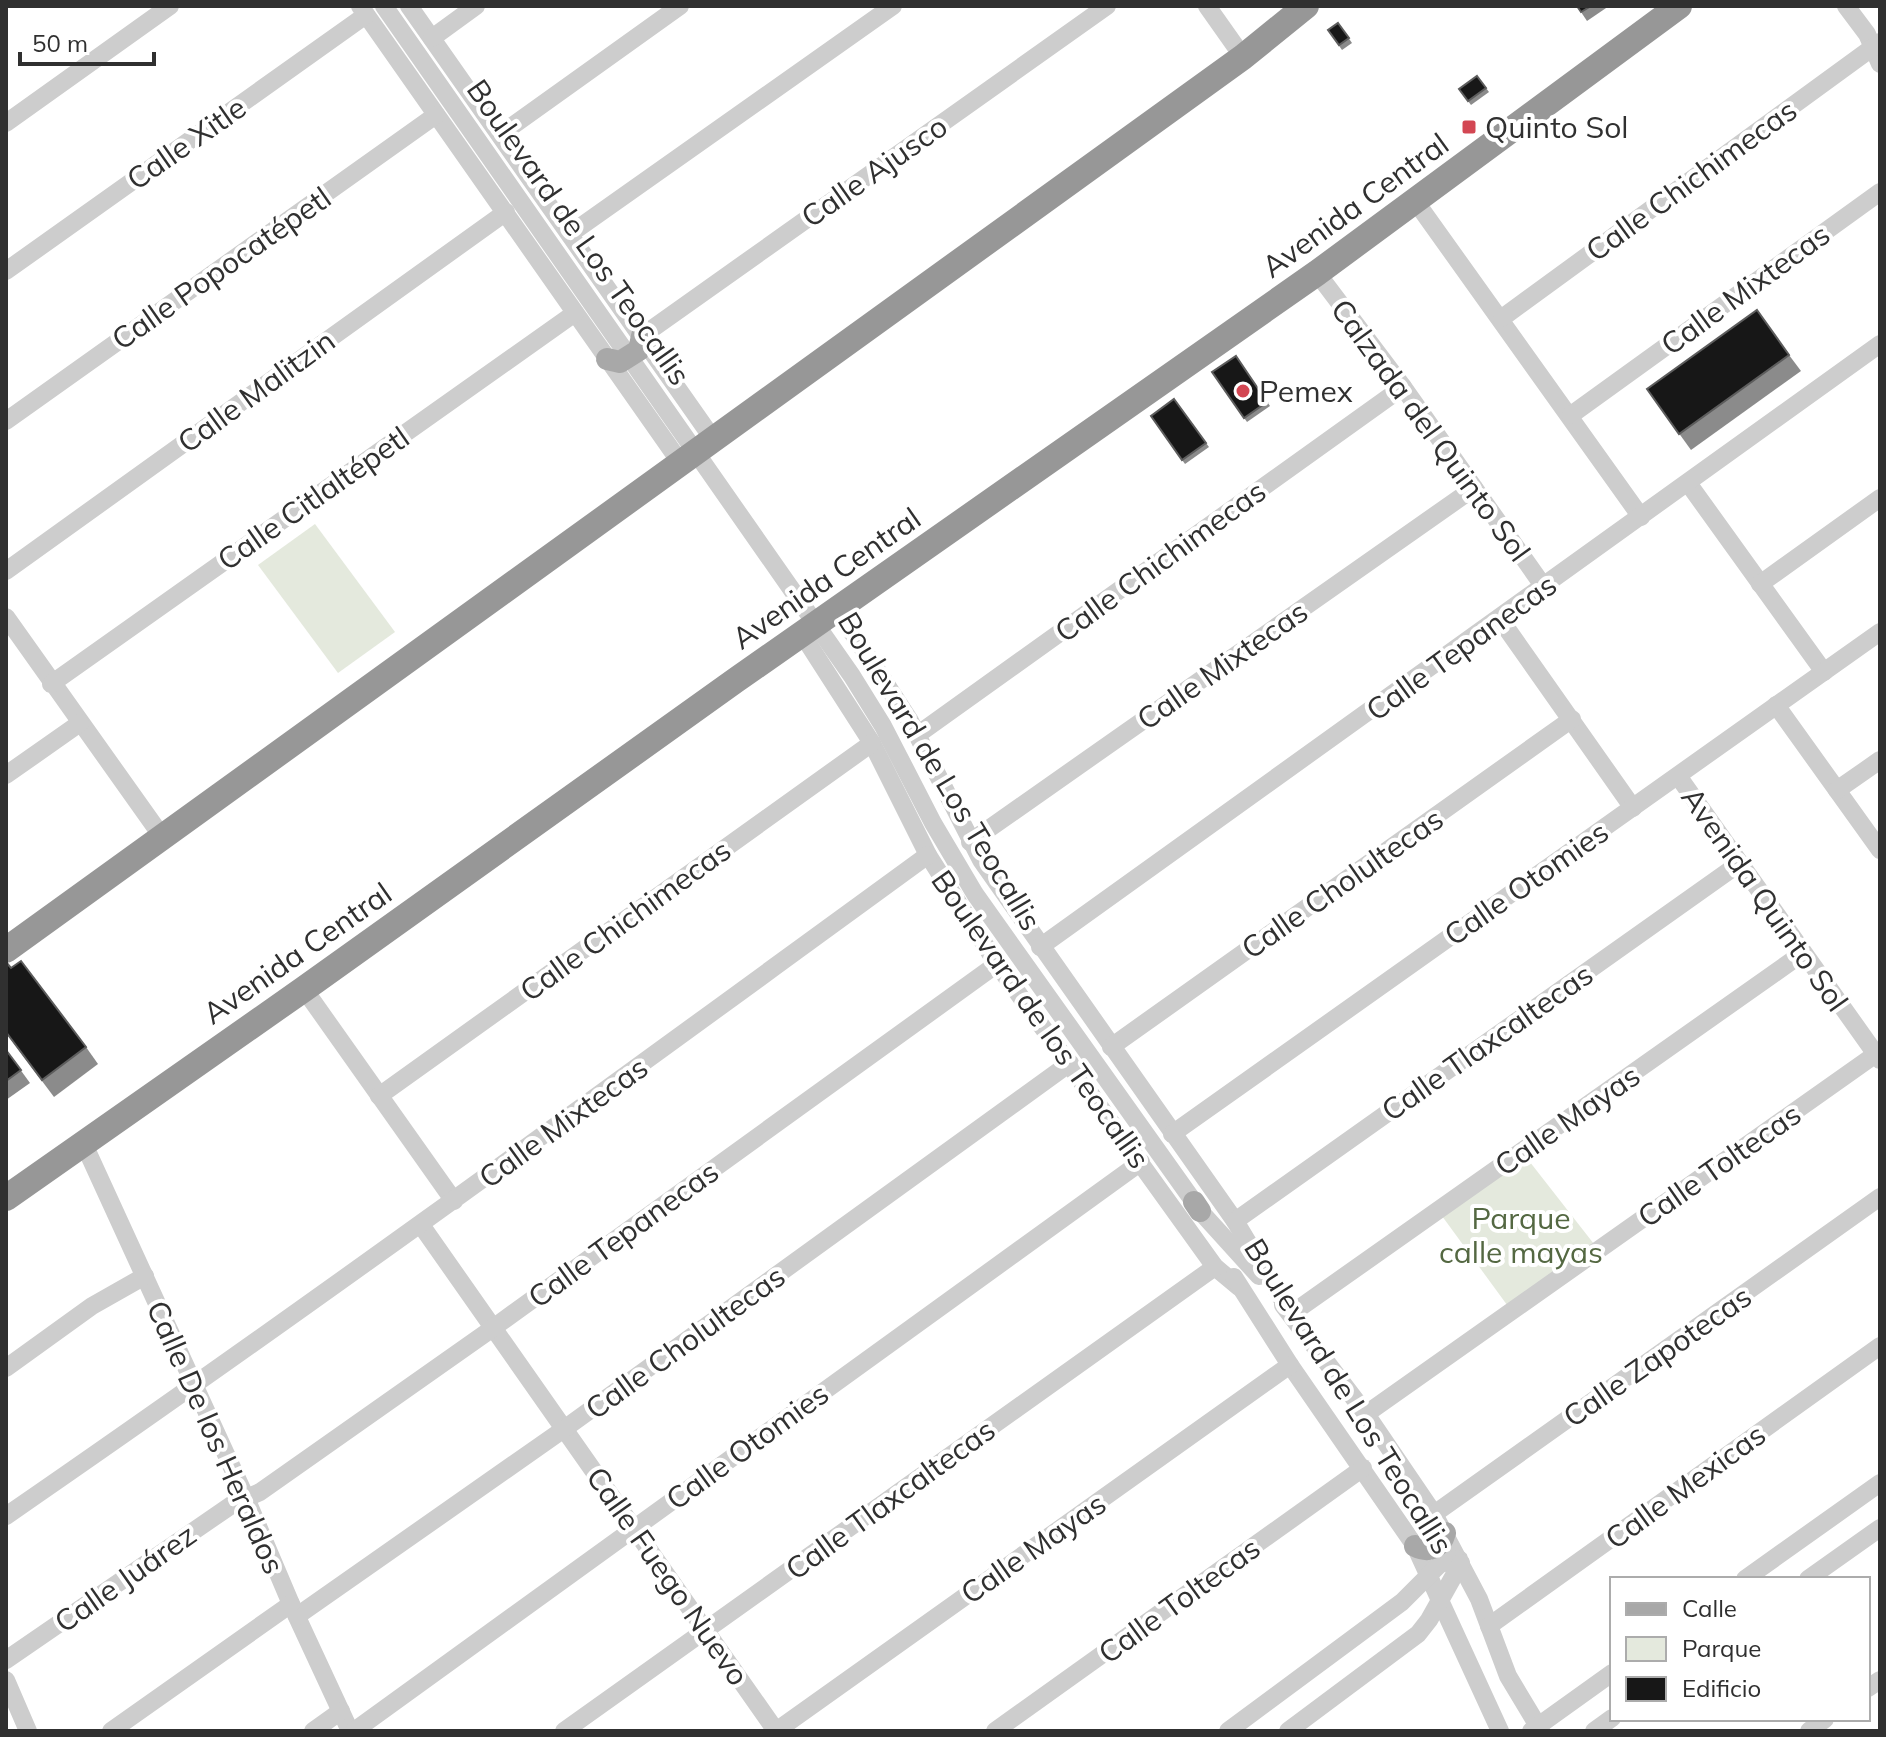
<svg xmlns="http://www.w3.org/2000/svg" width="1886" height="1737" font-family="Mulish,sans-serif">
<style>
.green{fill:#e4e9dd}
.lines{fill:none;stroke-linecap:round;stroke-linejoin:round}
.minor{stroke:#cdcdcd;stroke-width:18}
.major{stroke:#a8a8a8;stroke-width:22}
.highway{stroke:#979797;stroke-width:26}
.wall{fill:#8b8b8b}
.building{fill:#171717;stroke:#5d5d5d;stroke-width:2}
.poi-dot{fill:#d34753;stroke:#fff;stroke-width:3}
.labels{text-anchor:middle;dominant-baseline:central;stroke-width:8;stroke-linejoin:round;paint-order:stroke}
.poi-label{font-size:30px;fill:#303030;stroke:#fff;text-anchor:start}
.street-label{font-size:30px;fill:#303030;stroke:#fff}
.park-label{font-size:30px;fill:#546842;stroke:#fff}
</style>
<rect width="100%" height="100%" fill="#fff"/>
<g class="green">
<path d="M 315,524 L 395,632 L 338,673 L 258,565 Z"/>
<path d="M 1526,1157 L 1594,1244 L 1510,1309 L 1442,1216 Z"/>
</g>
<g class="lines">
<g class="minor">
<path d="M 360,6 L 680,462"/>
<path d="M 384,6 L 852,676 L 883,726 L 933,823 L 975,894 L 1194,1202"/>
<path d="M 409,6 L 713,439"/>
<path d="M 1207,6 L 1243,57"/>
<path d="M 1846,6 L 1867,34 L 1880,64"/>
<path d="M 432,38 L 476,6"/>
<path d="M 6,123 L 170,6"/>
<path d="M 501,134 L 680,6"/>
<path d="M 1416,202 L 1641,517"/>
<path d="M 570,234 L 893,6"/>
<path d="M 6,271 L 366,15"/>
<path d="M 1317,273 L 1403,387 L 1544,587"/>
<path d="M 1502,318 L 1880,42"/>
<path d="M 642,336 L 1107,6"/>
<path d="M 1571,415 L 1880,192"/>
<path d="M 6,421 L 436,115"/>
<path d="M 1688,483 L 1824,672"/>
<path d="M 6,571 L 506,212"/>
<path d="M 1760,584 L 1880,498"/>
<path d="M 837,609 L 910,721 L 981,860 L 1235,1221 L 1291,1314"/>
<path d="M 6,617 L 163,838"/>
<path d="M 1500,619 L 1633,808"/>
<path d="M 802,634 L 872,743 L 928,855 L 997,964 L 1215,1267 L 1239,1287"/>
<path d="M 51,684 L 575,313"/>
<path d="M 1776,705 L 1880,850"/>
<path d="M 917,735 L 1403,387"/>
<path d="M 6,775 L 80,723"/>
<path d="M 1678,776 L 1880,1060"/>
<path d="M 1837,790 L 1880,760"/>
<path d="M 970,842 L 1474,488"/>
<path d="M 1040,947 L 1880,344"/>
<path d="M 304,989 L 454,1201"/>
<path d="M 1111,1047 L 1572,719"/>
<path d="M 379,1096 L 872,743"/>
<path d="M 1172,1134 L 1880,632"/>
<path d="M 83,1142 L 246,1498 L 291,1604 L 350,1731"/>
<path d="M 1200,1211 L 1259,1276"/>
<path d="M 1235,1221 L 1740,863"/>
<path d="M 421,1225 L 776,1731"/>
<path d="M 1234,1277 L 1290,1365 L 1415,1546 L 1500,1731"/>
<path d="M 1283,1305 L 1366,1414 L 1434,1514 L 1479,1599 L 1508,1676 L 1541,1731"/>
<path d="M 1291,1314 L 1803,953"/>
<path d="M 6,1368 L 92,1306 L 145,1276"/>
<path d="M 1366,1414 L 1876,1054"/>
<path d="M 1434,1514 L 1880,1197"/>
<path d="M 6,1516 C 318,1301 622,1078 928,855"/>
<path d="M 1745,1579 L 1880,1483"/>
<path d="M 1808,1579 L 1880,1528"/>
<path d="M 297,1616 L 564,1429 L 1070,1063"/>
<path d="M 1489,1626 L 1880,1346"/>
<path d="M 6,1660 L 233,1504 L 260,1492 L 493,1328 L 997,964"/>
<path d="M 6,1680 L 28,1731"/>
<path d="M 1868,1688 L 1880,1680"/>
<path d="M 111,1731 L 291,1604"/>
<path d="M 313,1731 L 341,1711"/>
<path d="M 354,1731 L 1141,1162"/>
<path d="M 564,1731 L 1215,1267"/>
<path d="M 776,1731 L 1290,1365"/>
<path d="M 995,1731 L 1363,1468"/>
<path d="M 1228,1731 L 1402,1602 L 1440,1564 L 1459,1559"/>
<path d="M 1288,1731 L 1418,1634 L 1429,1620 L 1461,1563"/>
<path d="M 1531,1731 L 1612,1673"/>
<path d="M 1594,1731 L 1612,1718"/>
<path d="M 1809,1731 L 1825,1719"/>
</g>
<g class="major">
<path d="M 607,359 L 620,362 L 639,350 L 642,336"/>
<path d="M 1194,1202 L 1200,1211"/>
<path d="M 1415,1546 C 1429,1553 1441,1548 1445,1533"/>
</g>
<g class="highway">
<path d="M 6,950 L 1243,57 L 1306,6"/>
<path d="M 6,1198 L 304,989 L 736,680 L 1317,273 L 1679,6"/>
</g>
</g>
<g class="wall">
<path d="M 1577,6 L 1609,6 L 1587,21 Z"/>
<path d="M 1338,23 L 1352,43 L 1342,50 L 1328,30 Z"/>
<path d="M 1477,76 L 1489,92 L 1471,105 L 1459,89 Z"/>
<path d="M 1789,355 L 1801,371 L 1691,450 L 1647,389 Z"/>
<path d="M 1236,356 L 1270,406 L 1247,422 L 1212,372 Z"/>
<path d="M 1151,416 L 1206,443 L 1209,447 L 1185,464 Z"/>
<path d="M 6,962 L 86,1047 L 98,1064 L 54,1097 L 6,1033 Z"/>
<path d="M 6,1050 L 30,1083 L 6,1100 Z"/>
</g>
<g class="building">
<path d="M 1577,6 L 1591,6 L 1581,12 Z"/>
<path d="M 1338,23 L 1349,38 L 1339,45 L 1328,30 Z"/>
<path d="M 1477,76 L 1486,88 L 1468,101 L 1459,89 Z"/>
<path d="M 1757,310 L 1789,355 L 1679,434 L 1647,389 Z"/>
<path d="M 1236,356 L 1267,402 L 1244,418 L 1212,372 Z"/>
<path d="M 1174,399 L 1206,443 L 1182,460 L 1151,416 Z"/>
<path d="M 21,961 L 86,1047 L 42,1080 L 6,1032 L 6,962 L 11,968 Z"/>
<path d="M 6,1050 L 21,1070 L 6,1081 Z"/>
</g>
<g class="poi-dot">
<rect x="1461" y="119" width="16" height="16" rx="4"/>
<circle cx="1243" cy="391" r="8"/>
</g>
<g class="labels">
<g class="poi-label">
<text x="1485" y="127">Quinto Sol</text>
<text x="1259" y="391">Pemex</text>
</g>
<g class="street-label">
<text transform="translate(186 143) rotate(-35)">Calle Xitle</text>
<text transform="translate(874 171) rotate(-35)">Calle Ajusco</text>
<text transform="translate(1691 180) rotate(-36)">Calle Chichimecas</text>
<text transform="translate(1355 205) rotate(-36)">Avenida Central</text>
<text transform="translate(579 232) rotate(55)">Boulevard de Los Teocallis</text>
<text transform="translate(221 268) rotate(-35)">Calle Popocatépetl</text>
<text transform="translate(1745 289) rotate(-36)">Calle Mixtecas</text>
<text transform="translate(256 391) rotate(-36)">Calle Malitzin</text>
<text transform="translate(1431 430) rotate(54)">Calzada del Quinto Sol</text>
<text transform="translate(313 498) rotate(-35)">Calle Citlaltépetl</text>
<text transform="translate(1160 561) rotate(-36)">Calle Chichimecas</text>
<text transform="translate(826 578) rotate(-35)">Avenida Central</text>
<text transform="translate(1461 647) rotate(-36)">Calle Tepanecas</text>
<text transform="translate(1222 665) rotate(-35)">Calle Mixtecas</text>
<text transform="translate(940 771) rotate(59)">Boulevard de Los Teocallis</text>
<text transform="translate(1342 883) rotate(-35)">Calle Cholultecas</text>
<text transform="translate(1526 883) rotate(-35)">Calle Otomies</text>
<text transform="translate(1765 899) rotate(55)">Avenida Quinto Sol</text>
<text transform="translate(625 920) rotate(-36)">Calle Chichimecas</text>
<text transform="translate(297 953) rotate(-35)">Avenida Central</text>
<text transform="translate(1041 1019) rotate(55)">Boulevard de los Teocallis</text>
<text transform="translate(1487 1042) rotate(-35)">Calle Tlaxcaltecas</text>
<text transform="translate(1567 1120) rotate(-35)">Calle Mayas</text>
<text transform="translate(563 1122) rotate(-36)">Calle Mixtecas</text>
<text transform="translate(1719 1165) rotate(-35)">Calle Toltecas</text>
<text transform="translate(623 1234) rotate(-36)">Calle Tepanecas</text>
<text transform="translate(685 1342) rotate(-36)">Calle Cholultecas</text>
<text transform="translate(1657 1356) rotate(-35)">Calle Zapotecas</text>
<text transform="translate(1349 1396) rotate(58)">Boulevard de Los Teocallis</text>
<text transform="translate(216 1437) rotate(66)">Calle De los Heraldos</text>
<text transform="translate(747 1446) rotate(-36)">Calle Otomies</text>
<text transform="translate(1685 1486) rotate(-36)">Calle Mexicas</text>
<text transform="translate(890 1499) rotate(-36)">Calle Tlaxcaltecas</text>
<text transform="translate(1033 1548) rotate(-35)">Calle Mayas</text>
<text transform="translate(668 1576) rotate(55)">Calle Fuego Nuevo</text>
<text transform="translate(125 1578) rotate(-35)">Calle Juárez</text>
<text transform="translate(1179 1600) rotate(-36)">Calle Toltecas</text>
</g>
<g class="park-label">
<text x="1521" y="1218">Parque<tspan x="1521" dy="34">calle mayas</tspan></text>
</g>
</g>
<rect width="1886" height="1737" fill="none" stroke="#303030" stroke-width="16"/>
<rect x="1610" y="1577" width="260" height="144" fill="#ffffff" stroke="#acacac" stroke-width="2"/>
<rect x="1626" y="1603" width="40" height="12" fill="#a8a8a8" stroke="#acacac" stroke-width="2"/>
<text x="1682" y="1617" font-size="24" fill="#303030">Calle</text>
<rect x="1626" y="1637" width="40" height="24" fill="#e4e9dd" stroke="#acacac" stroke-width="2"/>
<text x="1682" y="1657" font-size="24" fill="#303030">Parque</text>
<rect x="1626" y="1677" width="40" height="24" fill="#171717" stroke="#acacac" stroke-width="2"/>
<text x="1682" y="1697" font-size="24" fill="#303030">Edificio</text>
<path d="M20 52v12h134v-12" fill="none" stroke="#303030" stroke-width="4"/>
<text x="32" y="52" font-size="24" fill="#303030" stroke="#ffffff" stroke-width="6" paint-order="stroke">50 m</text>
</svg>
